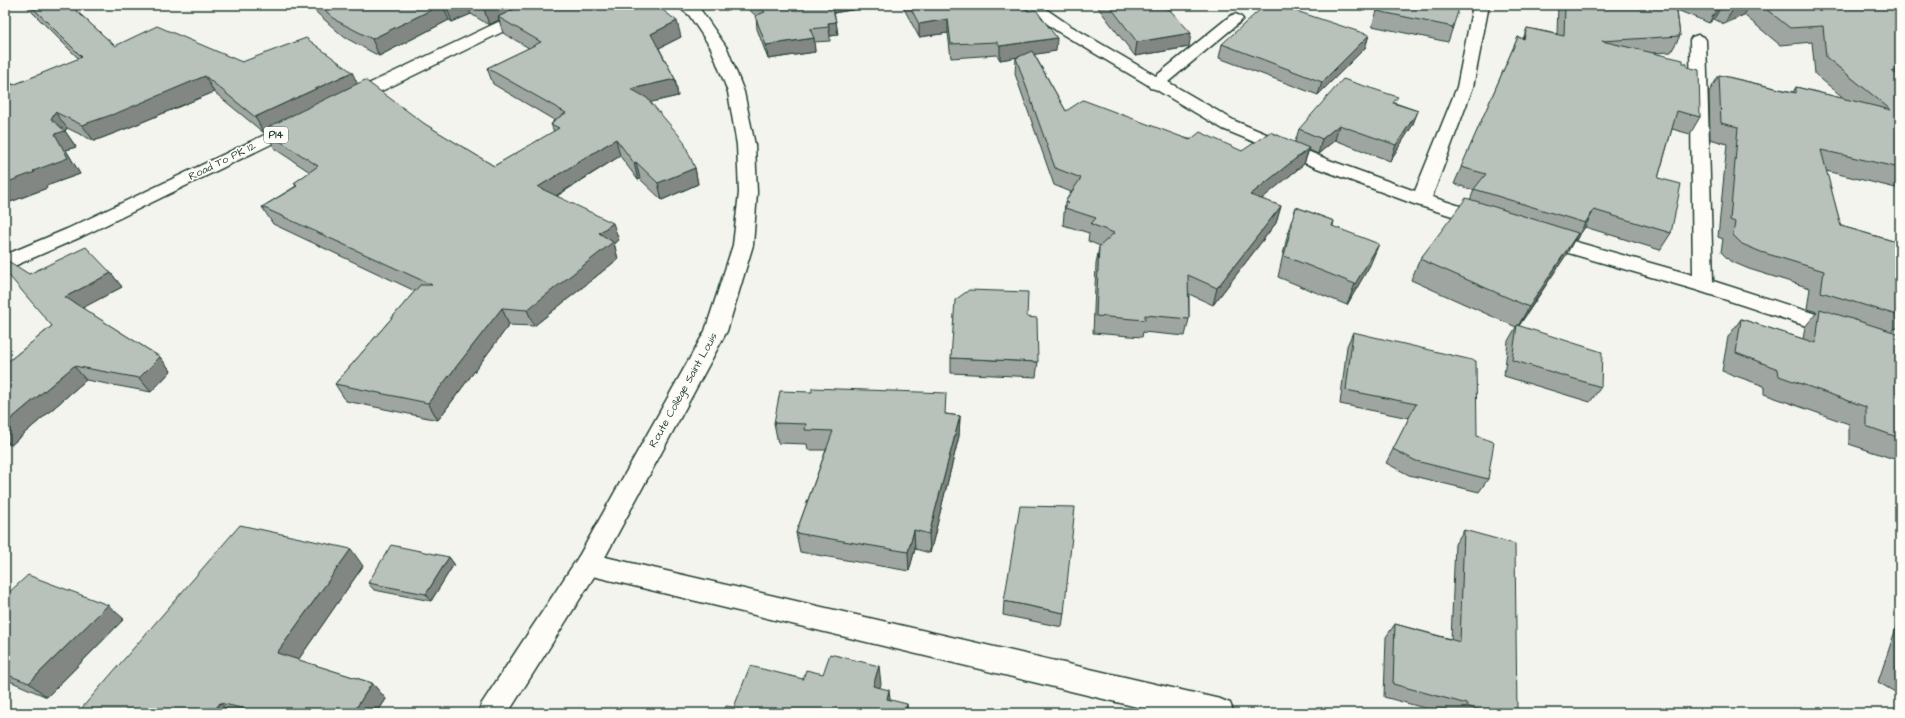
<svg xmlns="http://www.w3.org/2000/svg" width="1905" height="718" font-family="'Architects Daughter',sans-serif">
<style>
.lines{fill:none;stroke-linecap:round;stroke-linejoin:round}
.minor-casing{stroke:#1f3d34;stroke-width:3}
.major-casing{stroke:#1f3d34;stroke-width:3}
.minor{fill:#fdfcf7;fill-rule:evenodd}
.major{fill:#fdfcf7;fill-rule:evenodd}
.wall{fill:#9fa6a1;stroke:#1f3d34}
.shaded-wall{fill:#828783;stroke:#1f3d34}
.building{fill:#b9c1bb;stroke:#1f3d34}
.labels{text-anchor:middle;dominant-baseline:central;stroke-width:3.5;stroke-linejoin:round;paint-order:stroke}
.shield{fill:#fdfcf7;stroke:#62766e;stroke-width:1}
.shield-label{font-size:10px;font-weight:bold;fill:#1f3d34}
.street-label{font-size:11px;fill:#1f3d34;stroke:#fdfcf7}
</style>
<rect width="100%" height="100%" fill="#f4f4ef"/>
<filter id="ink" filterUnits="userSpaceOnUse"><feTurbulence type="fractalNoise" baseFrequency=".025" numOctaves="2"/><feDisplacementMap in="SourceGraphic" scale="8" xChannelSelector="R" yChannelSelector="G"/><feConvolveMatrix kernelMatrix="1 2 1 2 8 2 1 2 1" color-interpolation-filters="sRGB"/></filter>
<g filter="url(#ink)">
<g class="lines">
<g class="minor-casing">
<g id="minor">
<path d="M 1022,5 L 1040,5 L 1069,25 L 1156,76 L 1230,16 L 1235,14 L 1240,16 L 1243,19 L 1240,22 L 1168,82 L 1235,121 L 1329,160 L 1415,191 L 1457,87 L 1473,5 L 1489,5 L 1473,87 L 1432,197 L 1491,216 L 1494,220 L 1491,224 L 1484,226 L 1414,204 L 1317,168 L 1223,129 L 1155,89 L 1150,88 L 1148,85 L 1057,31 Z"/>
<path d="M 1698,35 L 1704,37 L 1706,40 L 1713,281 L 1847,324 L 1850,329 L 1847,334 L 1839,337 L 1831,334 L 1696,290 L 1534,243 L 1531,238 L 1534,233 L 1541,232 L 1693,275 L 1690,40 L 1692,37 Z"/>
<path d="M 588,553 L 1220,699 L 1230,703 L 1234,713 L 1162,713 L 588,575 L 579,572 L 575,564 L 579,556 Z"/>
</g>
</g>
<g class="major-casing">
<g id="major">
<path d="M 534,5 L 554,5 L 551,8 L 353,105 L 347,106 L 341,105 L 338,101 L 341,97 Z"/>
<path d="M 676,5 L 694,5 L 700,9 L 727,48 L 744,92 L 755,145 L 757,193 L 753,245 L 727,331 L 597,572 L 508,713 L 478,713 L 482,703 L 579,556 L 705,331 L 733,245 L 739,193 L 737,145 L 728,92 L 711,48 L 689,15 Z"/>
<path d="M 296,120 L 302,121 L 305,125 L 302,129 L 81,237 L 5,270 L 5,255 L 67,229 Z"/>
</g>
</g>
<use href="#minor" class="minor"/>
<use href="#major" class="major"/>
</g>
<g class="wall">
<path d="M 25,5 L 70,5 L 115,46 L 242,62 L 358,84 L 494,166 L 554,132 L 551,124 L 553,123 L 553,121 L 554,120 L 493,84 L 487,68 L 529,48 L 503,33 L 499,20 L 489,25 L 471,14 L 452,22 L 449,20 L 379,56 L 344,37 L 308,5 L 656,5 L 681,37 L 659,48 L 675,79 L 678,96 L 650,102 L 695,168 L 698,184 L 662,200 L 640,179 L 638,180 L 620,156 L 557,196 L 619,240 L 614,243 L 618,259 L 534,326 L 509,325 L 438,420 L 346,401 L 335,384 L 415,291 L 273,224 L 262,207 L 296,186 L 294,183 L 310,172 L 275,149 L 266,132 L 270,130 L 264,133 L 214,92 L 128,128 L 94,141 L 67,128 L 65,131 L 76,147 L 66,150 L 80,174 L 46,186 L 47,188 L 5,204 L 5,75 L 13,85 L 79,59 Z"/>
<path d="M 744,5 L 881,5 L 834,13 L 836,22 L 838,35 L 830,36 L 830,41 L 814,42 L 815,52 L 768,59 L 757,29 L 756,16 Z"/>
<path d="M 902,5 L 1021,5 L 1056,51 L 1034,54 L 1066,111 L 1242,151 L 1295,142 L 1299,129 L 1395,103 L 1418,111 L 1412,126 L 1390,161 L 1335,140 L 1318,154 L 1309,150 L 1304,164 L 1261,199 L 1281,206 L 1276,223 L 1213,305 L 1189,294 L 1189,319 L 1185,336 L 1143,332 L 1142,337 L 1093,333 L 1096,264 L 1099,247 L 1100,246 L 1088,241 L 1089,233 L 1063,225 L 1065,202 L 1071,192 L 1054,185 L 1015,74 L 1016,58 L 1017,57 L 1000,60 L 997,55 L 951,58 L 948,33 L 919,37 Z"/>
<path d="M 1096,5 L 1156,5 L 1189,47 L 1135,56 Z"/>
<path d="M 1379,5 L 1453,27 L 1448,42 L 1372,26 Z"/>
<path d="M 1558,5 L 1889,5 L 1900,14 L 1900,189 L 1826,171 L 1841,226 L 1900,243 L 1900,329 L 1894,328 L 1891,332 L 1900,334 L 1900,461 L 1849,444 L 1849,424 L 1764,394 L 1764,386 L 1722,371 L 1728,337 L 1741,319 L 1803,339 L 1805,327 L 1817,312 L 1807,309 L 1810,288 L 1749,269 L 1730,261 L 1721,252 L 1723,239 L 1718,237 L 1727,144 L 1710,139 L 1709,92 L 1719,75 L 1793,92 L 1796,87 L 1845,99 L 1815,74 L 1812,42 L 1780,45 L 1744,15 L 1724,24 L 1714,19 L 1709,23 L 1677,10 L 1680,36 L 1671,52 L 1653,53 L 1683,63 L 1687,67 L 1700,117 L 1690,134 L 1672,129 L 1658,178 L 1671,233 L 1660,250 L 1585,227 L 1576,240 L 1574,240 L 1566,255 L 1519,326 L 1601,387 L 1590,402 L 1504,376 L 1508,341 L 1516,327 L 1411,280 L 1420,259 L 1470,200 L 1474,190 L 1454,184 L 1518,37 L 1523,39 L 1527,28 L 1557,34 Z"/>
<path d="M 1369,35 L 1365,48 L 1318,95 L 1219,58 L 1222,44 Z"/>
<path d="M 1296,207 L 1334,221 L 1333,226 L 1370,265 L 1347,305 L 1278,277 L 1289,228 Z"/>
<path d="M 111,273 L 122,287 L 82,308 L 160,357 L 171,371 L 151,392 L 86,380 L 11,445 L 5,443 L 5,364 L 52,326 L 29,274 Z"/>
<path d="M 1353,332 L 1477,436 L 1488,479 L 1479,492 L 1409,475 L 1386,463 L 1409,418 L 1340,404 L 1347,346 Z"/>
<path d="M 951,358 L 1038,362 L 1036,377 L 951,373 Z"/>
<path d="M 946,414 L 960,416 L 959,436 L 930,553 L 915,549 L 909,571 L 800,552 L 796,533 L 826,450 L 808,450 L 807,444 L 778,443 L 774,423 Z"/>
<path d="M 1464,530 L 1517,713 L 1443,713 L 1384,697 L 1386,637 L 1395,624 L 1451,639 L 1455,544 Z"/>
<path d="M 449,557 L 454,564 L 431,601 L 374,590 L 368,583 Z"/>
<path d="M 363,566 L 298,660 L 372,683 L 386,699 L 377,713 L 87,713 L 81,709 Z"/>
<path d="M 5,596 L 124,619 L 47,697 L 5,679 Z"/>
<path d="M 1004,601 L 1064,613 L 1062,627 L 1003,615 Z"/>
<path d="M 1900,616 L 1900,695 L 1878,682 Z"/>
</g>
<g class="shaded-wall">
<path d="M 441,5 L 443,5 L 449,20 L 379,56 L 372,39 Z"/>
<path d="M 450,5 L 467,5 L 471,14 L 452,22 L 446,6 Z"/>
<path d="M 492,5 L 531,5 L 498,17 L 499,20 L 489,25 L 484,9 Z"/>
<path d="M 832,5 L 881,5 L 832,13 Z"/>
<path d="M 1720,5 L 1722,5 L 1714,19 L 1709,23 L 1718,7 Z"/>
<path d="M 1740,5 L 1750,5 L 1744,15 L 1724,24 L 1734,8 Z"/>
<path d="M 948,19 L 948,33 L 919,37 L 919,24 Z"/>
<path d="M 677,21 L 681,37 L 655,50 L 651,34 Z"/>
<path d="M 836,22 L 838,35 L 830,36 L 828,23 Z"/>
<path d="M 1191,33 L 1189,47 L 1135,56 L 1137,42 Z"/>
<path d="M 1369,35 L 1365,48 L 1318,95 L 1322,82 Z"/>
<path d="M 814,38 L 815,52 L 768,59 L 766,45 Z"/>
<path d="M 1057,38 L 1056,51 L 1000,60 L 1000,46 Z"/>
<path d="M 352,72 L 359,87 L 268,127 L 270,130 L 264,133 L 255,117 Z"/>
<path d="M 205,76 L 214,92 L 128,128 L 94,141 L 82,125 Z"/>
<path d="M 675,79 L 678,96 L 635,106 L 631,89 Z"/>
<path d="M 1418,111 L 1412,126 L 1390,161 L 1396,145 Z"/>
<path d="M 55,112 L 67,128 L 65,131 L 76,147 L 66,150 L 80,174 L 46,186 L 47,188 L 5,204 L 5,183 L 33,171 L 55,134 L 51,119 Z"/>
<path d="M 1339,125 L 1335,140 L 1318,154 L 1322,139 Z"/>
<path d="M 616,139 L 620,156 L 544,203 L 538,187 Z"/>
<path d="M 1309,148 L 1304,164 L 1246,212 L 1250,195 Z"/>
<path d="M 636,162 L 640,179 L 638,180 L 634,163 Z"/>
<path d="M 695,168 L 698,184 L 662,200 L 658,183 Z"/>
<path d="M 1281,206 L 1276,223 L 1213,305 L 1217,288 Z"/>
<path d="M 1594,210 L 1585,227 L 1576,240 L 1585,223 Z"/>
<path d="M 613,223 L 619,240 L 614,243 L 618,259 L 534,326 L 527,310 L 599,233 Z"/>
<path d="M 1578,233 L 1566,255 L 1517,328 L 1529,307 Z"/>
<path d="M 1379,244 L 1370,265 L 1347,305 L 1355,284 Z"/>
<path d="M 111,273 L 122,287 L 77,311 L 65,297 Z"/>
<path d="M 502,308 L 509,325 L 438,420 L 428,403 Z"/>
<path d="M 160,357 L 171,371 L 151,392 L 139,378 Z"/>
<path d="M 74,366 L 86,380 L 11,445 L 5,439 L 5,424 Z"/>
<path d="M 960,416 L 959,436 L 930,553 L 929,534 Z"/>
<path d="M 914,530 L 915,549 L 909,571 L 908,552 Z"/>
<path d="M 351,549 L 363,566 L 292,669 L 277,653 Z"/>
<path d="M 449,557 L 454,564 L 431,601 L 426,594 Z"/>
<path d="M 108,605 L 124,619 L 47,697 L 29,683 Z"/>
<path d="M 879,666 L 881,684 L 875,704 L 873,686 Z"/>
<path d="M 372,683 L 386,699 L 377,713 L 353,713 Z"/>
<path d="M 889,690 L 891,708 L 887,699 Z"/>
<path d="M 220,703 L 231,713 L 212,713 Z"/>
<path d="M 907,704 L 908,713 L 904,713 Z"/>
</g>
<g class="building">
<path d="M 30,5 L 70,5 L 115,46 L 157,26 L 242,62 L 306,38 L 352,72 L 255,117 L 205,76 L 117,113 L 82,125 L 55,112 L 51,119 L 65,131 L 55,134 L 68,158 L 33,171 L 35,172 L 5,183 L 5,75 L 13,85 L 82,57 Z"/>
<path d="M 319,5 L 441,5 L 372,39 L 337,21 Z"/>
<path d="M 477,5 L 492,5 L 484,9 Z"/>
<path d="M 523,5 L 656,5 L 677,21 L 651,34 L 675,79 L 631,89 L 647,98 L 683,140 L 695,168 L 658,183 L 636,162 L 634,163 L 616,139 L 538,187 L 613,223 L 599,233 L 613,242 L 527,310 L 502,308 L 428,403 L 335,384 L 420,285 L 432,285 L 262,207 L 297,186 L 294,183 L 318,166 L 266,132 L 271,130 L 268,127 L 365,80 L 425,124 L 494,166 L 559,128 L 551,124 L 554,122 L 553,121 L 566,113 L 487,68 L 541,42 L 498,17 Z"/>
<path d="M 757,5 L 832,5 L 836,22 L 828,23 L 829,27 L 810,29 L 814,38 L 766,45 L 755,16 L 765,12 Z"/>
<path d="M 909,5 L 1021,5 L 1028,11 L 1036,10 L 1057,38 L 1000,46 L 997,42 L 951,44 L 948,19 L 919,24 Z"/>
<path d="M 1109,5 L 1156,5 L 1170,10 L 1191,33 L 1137,42 Z"/>
<path d="M 1265,5 L 1278,5 L 1369,35 L 1322,82 L 1222,44 Z"/>
<path d="M 1379,5 L 1460,5 L 1453,27 L 1377,11 Z"/>
<path d="M 1565,5 L 1676,5 L 1680,36 L 1602,41 L 1683,60 L 1683,63 L 1687,64 L 1687,67 L 1699,70 L 1700,117 L 1677,111 L 1658,178 L 1681,184 L 1671,233 L 1594,210 L 1585,223 L 1474,189 L 1486,174 L 1461,167 L 1518,37 L 1524,39 L 1527,28 L 1564,36 Z"/>
<path d="M 1727,5 L 1740,5 L 1734,8 Z"/>
<path d="M 1761,5 L 1889,5 L 1900,14 L 1900,68 L 1896,67 L 1897,71 L 1892,71 L 1899,77 L 1900,82 L 1900,168 L 1821,150 L 1841,226 L 1900,243 L 1900,316 L 1821,292 L 1824,271 L 1761,252 L 1742,244 L 1733,235 L 1735,222 L 1730,220 L 1738,127 L 1721,123 L 1719,75 L 1796,93 L 1796,87 L 1891,110 L 1826,57 L 1823,26 L 1790,28 Z"/>
<path d="M 1032,51 L 1066,111 L 1083,100 L 1190,140 L 1200,132 L 1242,151 L 1270,132 L 1309,148 L 1250,195 L 1281,206 L 1217,288 L 1188,275 L 1189,319 L 1145,315 L 1145,320 L 1096,316 L 1099,247 L 1114,233 L 1091,224 L 1096,218 L 1065,208 L 1068,203 L 1065,202 L 1081,178 L 1055,168 L 1016,58 Z"/>
<path d="M 1343,79 L 1398,97 L 1393,103 L 1418,111 L 1396,145 L 1339,125 L 1322,139 L 1299,129 Z"/>
<path d="M 1466,198 L 1578,233 L 1529,307 L 1420,259 Z"/>
<path d="M 1296,207 L 1334,221 L 1332,226 L 1379,244 L 1355,284 L 1284,256 Z"/>
<path d="M 86,247 L 111,273 L 65,297 L 160,357 L 139,378 L 74,366 L 5,424 L 5,364 L 52,326 L 5,271 L 5,259 L 29,274 Z"/>
<path d="M 969,290 L 1028,292 L 1027,317 L 1037,318 L 1038,362 L 951,358 L 955,300 Z"/>
<path d="M 1820,309 L 1900,334 L 1900,438 L 1866,426 L 1866,407 L 1779,376 L 1778,369 L 1736,353 L 1741,319 L 1816,343 Z"/>
<path d="M 1517,325 L 1602,352 L 1601,387 L 1512,360 Z"/>
<path d="M 1353,332 L 1476,361 L 1477,436 L 1494,442 L 1488,479 L 1416,461 L 1393,449 L 1416,404 L 1346,390 Z"/>
<path d="M 812,388 L 946,393 L 945,414 L 960,416 L 929,534 L 914,530 L 908,552 L 796,533 L 833,431 L 805,430 L 806,424 L 774,423 L 780,391 L 812,392 Z"/>
<path d="M 1020,506 L 1075,507 L 1064,613 L 1004,601 Z"/>
<path d="M 240,525 L 351,549 L 277,653 L 372,683 L 353,713 L 262,713 L 220,703 L 212,713 L 93,713 L 81,709 Z"/>
<path d="M 1464,530 L 1515,544 L 1517,713 L 1486,713 L 1467,706 L 1467,704 L 1393,684 L 1395,624 L 1460,642 Z"/>
<path d="M 391,545 L 449,557 L 426,594 L 368,583 Z"/>
<path d="M 28,575 L 108,605 L 29,683 L 5,674 L 5,596 Z"/>
<path d="M 830,654 L 879,666 L 873,686 L 889,690 L 887,699 L 907,704 L 904,713 L 723,713 L 726,706 L 734,707 L 750,666 L 803,679 L 806,670 L 823,674 Z"/>
<path d="M 1900,658 L 1900,671 L 1896,669 Z"/>
<path d="M 972,709 L 987,713 L 971,713 Z"/>
<path d="M 1024,711 L 1032,713 L 1019,713 Z"/>
</g>
</g>
<g class="labels">
<rect class="shield" x="264" y="127" width="24" height="16" rx="3"/>
<g class="shield-label">
<text x="276" y="135">P14</text>
</g>
<g class="street-label">
<text transform="translate(222 161) rotate(-26)">Road To PK 12</text>
<text transform="translate(683 390) rotate(-61)">Route Collège Saint Louis</text>
</g>
</g>
<rect width="1905" height="718" fill="none" stroke="#fdfcf7" stroke-width="20"/>
<rect x="10" y="10" width="1885" height="698" fill="none" stroke="#1f3d34" stroke-width="1.5" filter="url(#ink)"/>
</svg>
